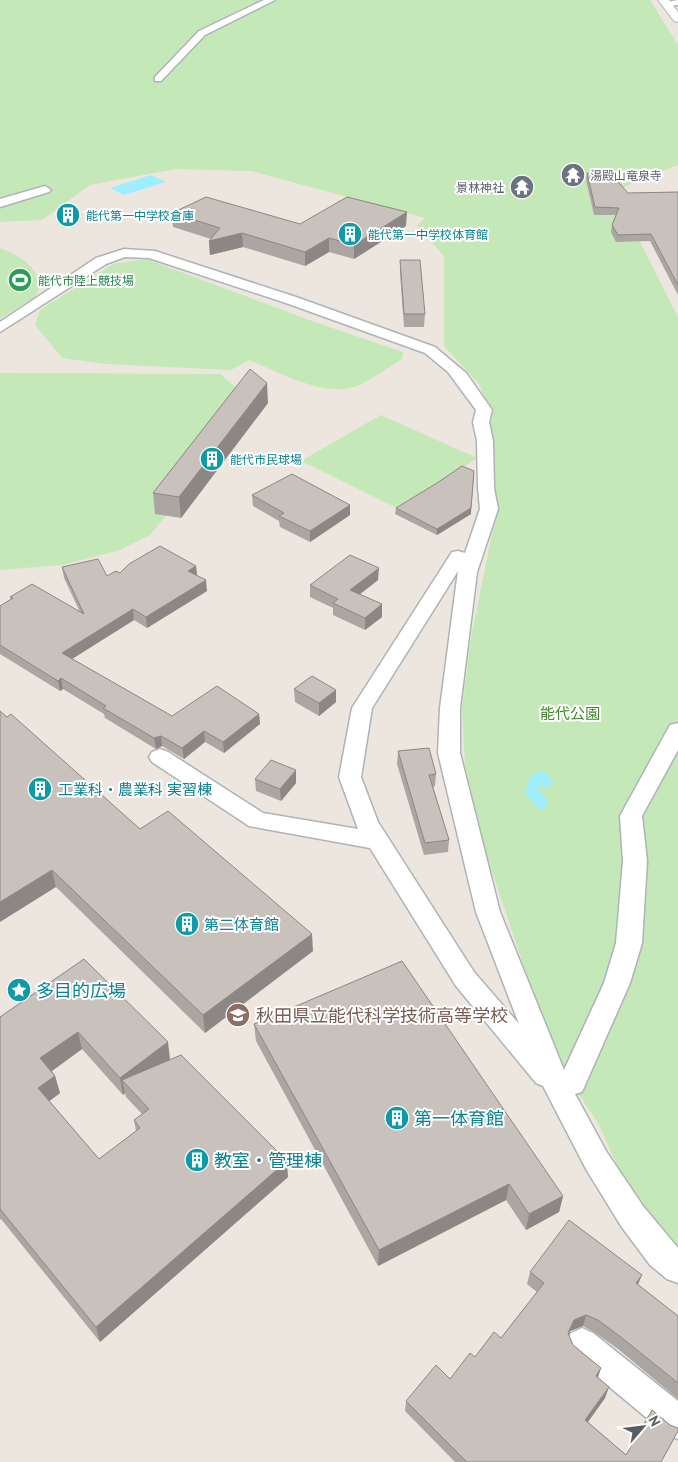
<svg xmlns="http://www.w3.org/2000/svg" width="678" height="1462" font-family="'PT Sans','Noto Sans JP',sans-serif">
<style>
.green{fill:#c5e8b8}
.water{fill:#9deeff}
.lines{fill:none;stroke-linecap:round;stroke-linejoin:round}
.street-casing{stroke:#aeb3b7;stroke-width:3}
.secondary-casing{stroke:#acb3b7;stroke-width:2}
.street{fill:#fff;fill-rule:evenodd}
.secondary{fill:#fff;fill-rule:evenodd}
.wall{fill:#aca6a2;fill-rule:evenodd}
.shaded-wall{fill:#8c8784}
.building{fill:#c8c1bc;stroke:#8c8784}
.labels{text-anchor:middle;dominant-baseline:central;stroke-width:4;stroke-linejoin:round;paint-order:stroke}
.far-worship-label{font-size:12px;fill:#5b616d;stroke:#fff;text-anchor:start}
.far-culture-label{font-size:12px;fill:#0d838f;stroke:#fff;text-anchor:start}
.far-leisure-label{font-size:12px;fill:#27864d;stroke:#fff;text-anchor:start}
.park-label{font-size:15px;fill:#40862c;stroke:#fff}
.culture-label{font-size:15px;fill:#0d838f;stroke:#fff;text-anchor:start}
.near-culture-label{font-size:18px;fill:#0d838f;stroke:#fff;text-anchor:start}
.near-education-label{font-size:18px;fill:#785e54;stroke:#fff;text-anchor:start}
</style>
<rect width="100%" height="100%" fill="#ede6df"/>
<g class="green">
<path d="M 0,0 L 650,0 L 678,45 L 678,165 L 639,180 L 619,190 L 618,198 L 678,317 L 678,1245 L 662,1232 L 620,1172 L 598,1123 L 555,1059 L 483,845 L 465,764 L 462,709 L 471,638 L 497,508 L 489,409 L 479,384 L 444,346 L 444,256 L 417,226 L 425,218 L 251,171 L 176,169 L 90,185 L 42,220 L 0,222 Z"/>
<path d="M 0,248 C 19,255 35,265 41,285 L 36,296 L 0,319 Z"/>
<path d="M 146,259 L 312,321 L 403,352 L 402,359 C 388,368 374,378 359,385 C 327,400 279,372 249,360 L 231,370 L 106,364 L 62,358 L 35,325 L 40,310 L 113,264 Z"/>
<path d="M 0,373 L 220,374 L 257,405 L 150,535 L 120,550 L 62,565 L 0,570 Z"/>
<path d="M 381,415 L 477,458 L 399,509 L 301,461 Z"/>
</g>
<g class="water">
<path d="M 151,175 L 166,182 L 124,195 L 110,188 Z"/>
<path d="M 541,771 L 548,774 L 553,783 L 548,787 L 539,785 L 538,790 L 548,800 L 545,807 L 540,810 L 526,795 L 527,785 L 533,774 Z"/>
</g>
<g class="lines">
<g class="street-casing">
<g id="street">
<path d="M 264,0 L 275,0 L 205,35 L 161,81 L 155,81 L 155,77 L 199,31 Z"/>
<path d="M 678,0 L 678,5 L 666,6 L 662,3 Z"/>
<path d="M 45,186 L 51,190 L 49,192 L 0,207 L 0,199 Z"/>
<path d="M 124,249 L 155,251 L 296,297 L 435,347 L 466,373 L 492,410 L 489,422 L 493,441 L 494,488 L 498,509 L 477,572 L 460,708 L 460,753 L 500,912 L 564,1070 L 604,983 L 616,943 L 623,861 L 620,816 L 670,725 L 678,723 L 678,750 L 642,816 L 647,861 L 642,943 L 630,983 L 582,1092 L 575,1094 L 606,1151 L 643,1206 L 678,1248 L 678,1283 L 667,1279 L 650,1265 L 621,1226 L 586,1169 L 543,1086 L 536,1083 L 456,986 L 370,848 L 249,826 L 152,762 L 149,757 L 152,752 L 160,749 L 168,752 L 263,813 L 358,829 L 339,777 L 352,708 L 452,552 L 458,551 L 465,553 L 480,509 L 478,488 L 477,441 L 473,422 L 476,410 L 448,372 L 425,353 L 286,303 L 149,258 L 125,257 L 106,264 L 0,332 L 0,322 L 96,258 ZM 458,571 L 440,708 L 438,753 L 476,912 L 519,1024 L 474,972 L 378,822 L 361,777 L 372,708 Z"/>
<path d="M 582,1328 L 593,1333 L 678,1401 L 678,1439 L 666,1434 L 571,1355 L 566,1344 L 571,1333 Z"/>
</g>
</g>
<g class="secondary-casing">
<path id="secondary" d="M 658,0 L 669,0 L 678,12 L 678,22 L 674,21 Z"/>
</g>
<use href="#street" class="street"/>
<use href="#secondary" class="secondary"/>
</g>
<g class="wall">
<path d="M 587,173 L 628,193 L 678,192 L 678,295 L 650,241 L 616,242 L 611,232 L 612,225 L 616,215 L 594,215 L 586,180 Z"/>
<path d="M 172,213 L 300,224 L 406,226 L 354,259 L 329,252 L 305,266 L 243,247 L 210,255 L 209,241 L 211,239 L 173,227 Z"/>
<path d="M 400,260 L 425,314 L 424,327 L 404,327 L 400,273 Z"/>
<path d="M 268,403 L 181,518 L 155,514 L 153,493 Z"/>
<path d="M 474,471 L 471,514 L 437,535 L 395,514 L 396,508 Z"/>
<path d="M 252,495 L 350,505 L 350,515 L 310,542 L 280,527 L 279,521 L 253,506 Z"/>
<path d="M 196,566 L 197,575 L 207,591 L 147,628 L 134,620 L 72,659 L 172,716 L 259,714 L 260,724 L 224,753 L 205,742 L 184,759 L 162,746 L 156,749 L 105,718 L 104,714 L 63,689 L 60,691 L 0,654 L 0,606 L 11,599 L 10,597 L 80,612 L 64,578 L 62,567 L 107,576 L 120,573 Z"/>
<path d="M 378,580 L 360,594 L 382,617 L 365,630 L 333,615 L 333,608 L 310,597 L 310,585 Z"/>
<path d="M 294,689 L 336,702 L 319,716 L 295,702 Z"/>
<path d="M 0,711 L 140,829 L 313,951 L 205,1033 L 56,887 Z"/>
<path d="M 398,751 L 436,774 L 435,786 L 433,787 L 449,840 L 448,852 L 424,855 L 397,764 Z"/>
<path d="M 255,779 L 296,783 L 281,801 L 256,791 Z"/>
<path d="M 84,959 L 170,1059 L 168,1061 L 288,1177 L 100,1342 L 1,1219 L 0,1220 L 0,1017 ZM 82,1049 L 123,1095 L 125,1093 L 126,1097 L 142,1114 L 134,1120 L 136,1131 L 99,1159 L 49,1101 L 60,1093 L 55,1076 L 52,1071 Z"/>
<path d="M 254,1024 L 563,1196 L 559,1212 L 526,1230 L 506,1200 L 378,1266 L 256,1041 Z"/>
<path d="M 530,1272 L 638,1285 L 678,1316 L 678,1399 L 618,1349 L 594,1332 L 583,1326 L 570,1331 L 569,1335 L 573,1345 L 601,1368 L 598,1377 L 605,1398 L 588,1422 L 626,1455 L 678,1431 L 661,1462 L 455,1462 L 405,1411 L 406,1401 L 450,1379 L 475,1357 L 501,1338 L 537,1292 L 527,1284 Z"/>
</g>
<g class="shaded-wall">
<path d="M 407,212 L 406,226 L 354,259 L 354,245 Z"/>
<path d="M 242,233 L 243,247 L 210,255 L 209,241 Z"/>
<path d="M 329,238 L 329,252 L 305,266 L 305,252 Z"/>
<path d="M 267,383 L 268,403 L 181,518 L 179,497 Z"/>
<path d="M 350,505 L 350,515 L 310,542 L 310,531 Z"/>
<path d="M 471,508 L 471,514 L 437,535 L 437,529 Z"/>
<path d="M 196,566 L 197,576 L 188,571 Z"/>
<path d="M 379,568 L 378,580 L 350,602 L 350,590 Z"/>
<path d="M 206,580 L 207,591 L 147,628 L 146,617 Z"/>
<path d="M 382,604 L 382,617 L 365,630 L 365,618 Z"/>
<path d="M 133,609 L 134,620 L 64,664 L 62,653 Z"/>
<path d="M 61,678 L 63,689 L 60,691 L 58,681 Z"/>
<path d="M 336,690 L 336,702 L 319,716 L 319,703 Z"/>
<path d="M 259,714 L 260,724 L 224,753 L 223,742 Z"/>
<path d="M 204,731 L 205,742 L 184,759 L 182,748 Z"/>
<path d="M 161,736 L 162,746 L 156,749 L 154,738 Z"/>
<path d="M 296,770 L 296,783 L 281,801 L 280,789 Z"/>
<path d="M 52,870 L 56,887 L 0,922 L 0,902 Z"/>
<path d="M 312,934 L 313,951 L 205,1033 L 203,1015 Z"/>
<path d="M 78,1032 L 82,1049 L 45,1076 L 40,1058 Z"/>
<path d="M 168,1042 L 170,1059 L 131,1089 L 122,1080 L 125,1093 L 123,1095 L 120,1078 Z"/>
<path d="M 55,1076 L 60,1093 L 43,1106 L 38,1088 Z"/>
<path d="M 287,1161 L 288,1177 L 100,1342 L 96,1327 Z"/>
<path d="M 509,1184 L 506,1200 L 378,1266 L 379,1250 Z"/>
<path d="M 563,1196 L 559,1212 L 526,1230 L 529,1214 Z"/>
<path d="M 642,1275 L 637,1287 L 636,1283 Z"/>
<path d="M 586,1315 L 583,1326 L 570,1331 L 564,1345 L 568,1333 L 574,1320 Z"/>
<path d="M 601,1368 L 597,1379 L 596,1376 Z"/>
<path d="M 609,1387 L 605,1398 L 582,1430 L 585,1420 Z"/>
</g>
<g class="building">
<path d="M 587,173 L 611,174 L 628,193 L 678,192 L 678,285 L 651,234 L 618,235 L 612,225 L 619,208 L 595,207 Z"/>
<path d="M 206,197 L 300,224 L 347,197 L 407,212 L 354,245 L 329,238 L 305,252 L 242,233 L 209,241 L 220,228 L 172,213 Z"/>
<path d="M 400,260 L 420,260 L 425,314 L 404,314 Z"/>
<path d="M 250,369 L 267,383 L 179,497 L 153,493 Z"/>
<path d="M 462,466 L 474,471 L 471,508 L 437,529 L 396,508 L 437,483 Z"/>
<path d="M 292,474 L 350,505 L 310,531 L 279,516 L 284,513 L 252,495 Z"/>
<path d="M 160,546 L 196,566 L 188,571 L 206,580 L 146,617 L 133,609 L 62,653 L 172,716 L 217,686 L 259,714 L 223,742 L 204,731 L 182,748 L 161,736 L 154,738 L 103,708 L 106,706 L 61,678 L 58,681 L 0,645 L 0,606 L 13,598 L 10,597 L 32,584 L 84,614 L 62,567 L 98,559 L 107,576 L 116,571 L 120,573 L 129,564 Z"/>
<path d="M 350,555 L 379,568 L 350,590 L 382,604 L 365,618 L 333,603 L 338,599 L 310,585 Z"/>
<path d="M 312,676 L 336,690 L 319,703 L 294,689 Z"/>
<path d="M 0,711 L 7,717 L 11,714 L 140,829 L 168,811 L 312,934 L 203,1015 L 52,870 L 0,902 Z"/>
<path d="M 429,748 L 436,774 L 429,775 L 449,840 L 425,843 L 398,751 Z"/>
<path d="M 271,760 L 296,770 L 280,789 L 255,779 Z"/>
<path d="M 84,959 L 168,1042 L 120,1078 L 78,1032 L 40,1058 L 55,1076 L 38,1088 L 99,1159 L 140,1128 L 134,1120 L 149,1109 L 122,1080 L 181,1055 L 287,1161 L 96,1327 L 0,1209 L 0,1017 Z"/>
<path d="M 402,961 L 563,1196 L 529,1214 L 509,1184 L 379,1250 L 254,1024 Z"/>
<path d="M 569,1220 L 642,1275 L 636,1283 L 678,1316 L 678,1383 L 622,1338 L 598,1320 L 586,1315 L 574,1320 L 568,1333 L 573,1345 L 601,1368 L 596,1376 L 609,1387 L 585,1420 L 626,1455 L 652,1410 L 670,1425 L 678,1428 L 678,1431 L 661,1462 L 467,1462 L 406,1401 L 436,1365 L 450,1379 L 470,1353 L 475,1357 L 494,1332 L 501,1338 L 544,1283 L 530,1272 Z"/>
</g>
<defs>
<g id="temple-disc" transform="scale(1.25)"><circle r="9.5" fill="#6b7280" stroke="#fff"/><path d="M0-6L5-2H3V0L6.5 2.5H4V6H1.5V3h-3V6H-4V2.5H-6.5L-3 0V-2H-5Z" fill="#fff"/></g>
<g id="building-disc" transform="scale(1.25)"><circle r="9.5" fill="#0f9aa8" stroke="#fff"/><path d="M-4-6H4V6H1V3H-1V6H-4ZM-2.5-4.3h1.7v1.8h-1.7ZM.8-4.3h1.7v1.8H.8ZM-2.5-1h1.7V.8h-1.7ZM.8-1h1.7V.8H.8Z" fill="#fff"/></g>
<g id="stadium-disc" transform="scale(1.25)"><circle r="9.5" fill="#2e9e5b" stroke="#fff"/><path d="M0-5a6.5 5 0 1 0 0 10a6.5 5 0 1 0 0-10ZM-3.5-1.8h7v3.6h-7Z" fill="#fff"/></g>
<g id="sight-disc" transform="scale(1.25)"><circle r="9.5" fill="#0f9aa8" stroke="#fff"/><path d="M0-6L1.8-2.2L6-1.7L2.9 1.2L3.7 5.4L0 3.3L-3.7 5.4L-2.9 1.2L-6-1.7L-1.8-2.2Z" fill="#fff"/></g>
<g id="school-disc" transform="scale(1.25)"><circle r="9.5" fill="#8d6e63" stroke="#fff"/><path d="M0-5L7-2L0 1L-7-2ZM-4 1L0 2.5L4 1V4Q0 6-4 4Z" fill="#fff"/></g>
</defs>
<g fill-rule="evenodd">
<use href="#temple-disc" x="573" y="175"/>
<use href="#temple-disc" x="522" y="187"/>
<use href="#building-disc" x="68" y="215"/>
<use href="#building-disc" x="350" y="234"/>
<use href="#stadium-disc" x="20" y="280"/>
<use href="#building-disc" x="212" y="459"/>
<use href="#building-disc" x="40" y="789"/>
<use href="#building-disc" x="187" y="924"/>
<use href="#sight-disc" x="19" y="990"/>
<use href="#school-disc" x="238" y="1015"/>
<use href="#building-disc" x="397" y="1118"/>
<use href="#building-disc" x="197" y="1160"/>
</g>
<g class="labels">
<g class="far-worship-label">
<text x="590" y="175">湯殿山竜泉寺</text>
<text x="504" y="187" text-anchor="end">景林神社</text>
</g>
<g class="far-culture-label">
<text x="86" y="215">能代第一中学校倉庫</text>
<text x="368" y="234">能代第一中学校体育館</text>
<text x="230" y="459">能代市民球場</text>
</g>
<g class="far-leisure-label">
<text x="38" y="280">能代市陸上競技場</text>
</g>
<g class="park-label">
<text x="570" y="713">能代公園</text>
</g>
<g class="culture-label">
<text x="58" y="789">工業科・農業科 実習棟</text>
<text x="204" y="924">第二体育館</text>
</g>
<g class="near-culture-label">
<text x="36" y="990">多目的広場</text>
<text x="414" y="1118">第一体育館</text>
<text x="214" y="1160">教室・管理棟</text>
</g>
<g class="near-education-label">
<text x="256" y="1015">秋田県立能代科学技術高等学校</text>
</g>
</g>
<g transform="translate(643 1427) rotate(62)" stroke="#ffffff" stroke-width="4" paint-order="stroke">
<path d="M0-4L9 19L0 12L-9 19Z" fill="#585f62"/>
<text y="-8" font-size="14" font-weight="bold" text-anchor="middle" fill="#585f62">N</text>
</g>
</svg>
